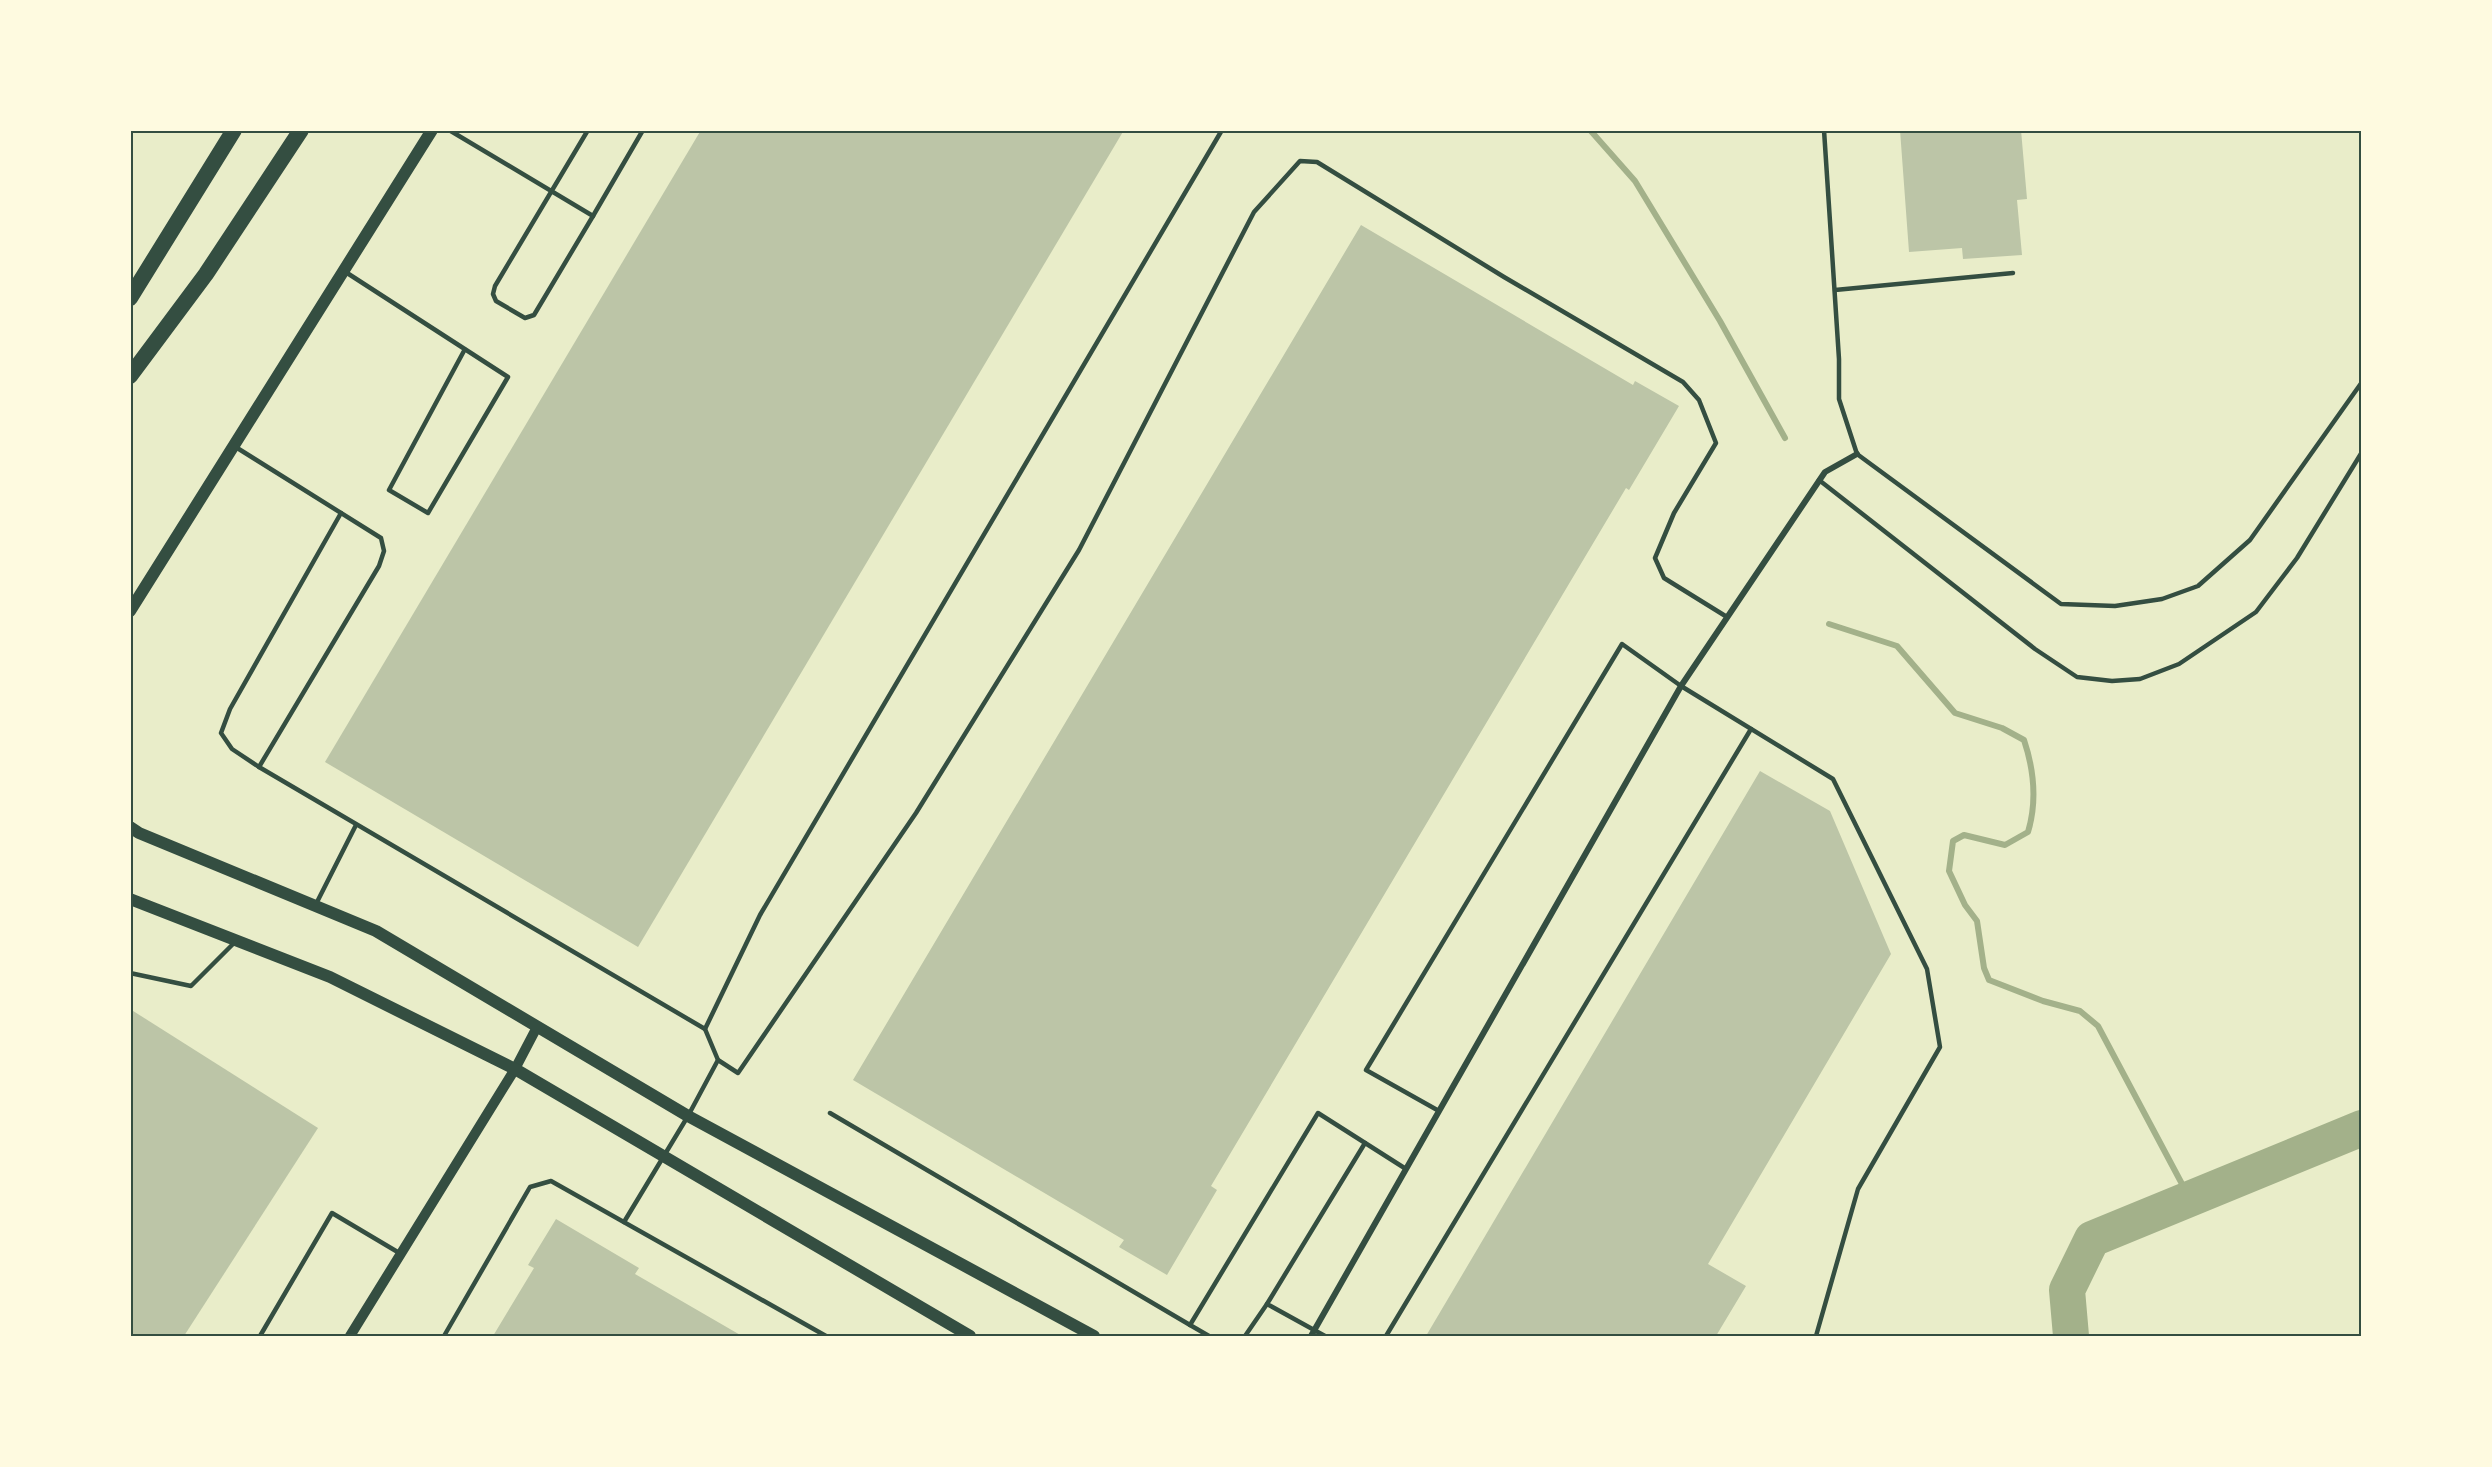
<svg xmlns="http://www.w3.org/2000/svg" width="2492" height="1467" font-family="'PT Serif',serif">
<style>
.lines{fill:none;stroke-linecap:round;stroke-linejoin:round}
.stream{stroke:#a3b18a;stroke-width:6}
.river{stroke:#a3b18a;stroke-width:36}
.building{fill:#bcc5a7}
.service{stroke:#344e41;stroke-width:4.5}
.minor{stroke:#344e41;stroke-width:6}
.tertiary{stroke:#344e41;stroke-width:10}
.secondary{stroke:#344e41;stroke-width:12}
.motorway{stroke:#344e41;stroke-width:16}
.neatline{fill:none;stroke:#344e41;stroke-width:2}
</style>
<rect width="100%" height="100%" fill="#e9edc9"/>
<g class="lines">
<g class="stream">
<path d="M 1590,130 L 1635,181 L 1720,321 L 1785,438"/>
<path d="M 1829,624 L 1897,646 L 1955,713 L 2002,728 L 2024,740 C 2034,770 2037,802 2028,832 L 2005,845 L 1964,835 L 1953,841 L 1949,871 L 1965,905 L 1977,921 L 1984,968 L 1989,980 L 2043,1001 L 2080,1011 L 2098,1026 L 2190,1199"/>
</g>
<path class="river" d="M 2071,1336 L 2067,1290 L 2092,1239 L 2362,1128"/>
</g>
<g class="building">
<path d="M 701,130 L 1124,130 L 638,947 L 325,762 Z"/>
<path d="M 1900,130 L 2021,130 L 2027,199 L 2017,200 L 2022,255 L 1963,259 L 1962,248 L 1909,252 Z"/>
<path d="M 1361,225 L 1633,385 L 1635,381 L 1679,406 L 1629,490 L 1626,488 L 1211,1186 L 1217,1190 L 1167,1275 L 1119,1247 L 1124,1240 L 853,1080 Z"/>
<path d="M 1760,771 L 1830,811 L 1891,954 L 1708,1264 L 1746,1286 L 1716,1336 L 1426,1336 Z"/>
<path d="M 130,1009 L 318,1128 L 184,1336 L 130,1336 Z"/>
<path d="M 556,1219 L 639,1268 L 635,1274 L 742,1336 L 493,1336 L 534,1268 L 528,1265 Z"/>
</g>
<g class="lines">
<g class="service">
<path d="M 449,130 L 593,216 L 534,315 L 525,318 L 496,301 L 493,294 L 495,286 L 588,130"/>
<path d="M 1222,130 L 760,915 L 705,1029 L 718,1060 L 738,1073 L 916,813 L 1079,550 L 1254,212 L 1300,161 L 1317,162 L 1504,277 L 1683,382 L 1699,400 L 1716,443 L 1674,513 L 1655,558 L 1664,578 L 1727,617"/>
<path d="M 1824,130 L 1839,359 L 1839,399 L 1857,454 L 2061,604 L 2115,606 L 2162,599 L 2198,586 L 2250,540 L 2362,382"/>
<path d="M 593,216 L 643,130"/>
<path d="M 344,271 L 508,377 L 428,513 L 389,490 L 465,349"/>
<path d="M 1835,290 L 2013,273"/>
<path d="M 234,446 L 381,538 L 384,551 L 379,566 L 259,767 L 705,1029"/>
<path d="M 1819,480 L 2035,649 L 2077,677 L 2112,681 L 2140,679 L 2179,664 L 2256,612 L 2297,558 L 2362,452"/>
<path d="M 259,767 L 232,749 L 221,733 L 230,709 L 341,513"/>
<path d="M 315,906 L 356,825"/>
<path d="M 130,973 L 191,986 L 236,941"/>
<path d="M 1439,1111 L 1366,1070 L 1622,644 L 1681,686 L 1833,779 L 1927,969 L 1940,1047 L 1858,1189 L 1816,1336"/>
<path d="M 830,1113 L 1190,1325"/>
<path d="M 624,1222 L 688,1116 L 718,1060"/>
<path d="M 1267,1304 L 1365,1143"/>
<path d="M 260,1336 L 332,1213 L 401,1254"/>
<path d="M 444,1336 L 530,1187 L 551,1181 L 826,1336"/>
<path d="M 1209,1336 L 1190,1325 L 1318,1113 L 1406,1169"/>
<path d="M 1245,1336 L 1267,1304 L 1325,1336"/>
<path d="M 1386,1336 L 1751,729"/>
</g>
<path class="minor" d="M 1311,1336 L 1681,686 L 1825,472 L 1857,454"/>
<path class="tertiary" d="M 350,1336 L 515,1069 L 537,1027"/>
<g class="secondary">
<path d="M 130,611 L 432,130"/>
<path d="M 130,827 L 139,833 L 376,931 L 688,1116 L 1094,1336"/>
<path d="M 130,899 L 330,977 L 515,1069 L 970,1336"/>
</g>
<g class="motorway">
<path d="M 130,298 L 234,130"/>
<path d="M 130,376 L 206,274 L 301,130"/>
</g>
</g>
<rect width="2492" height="1467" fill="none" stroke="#fefae0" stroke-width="264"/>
<rect x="132" y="132" width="2228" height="1203" class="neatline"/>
</svg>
